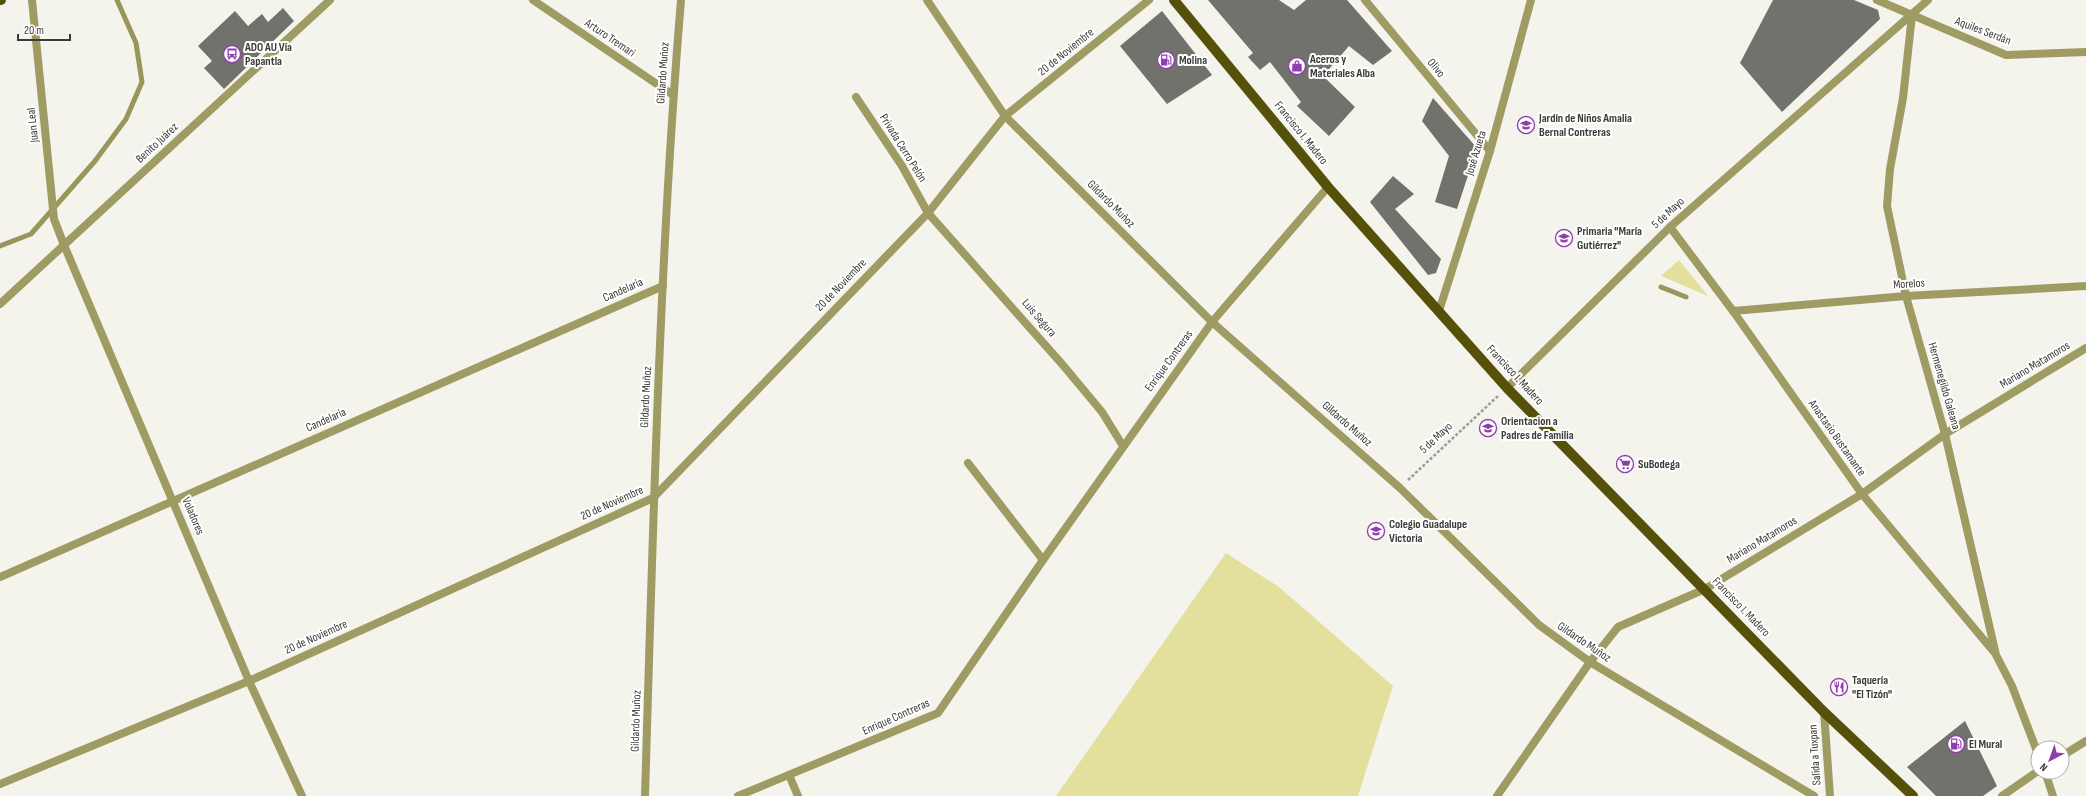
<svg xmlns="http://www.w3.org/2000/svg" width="2086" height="796" font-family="'Sofia Sans Condensed',sans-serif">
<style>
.green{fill:#e3e09e}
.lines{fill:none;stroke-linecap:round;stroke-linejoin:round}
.stream{stroke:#9a965a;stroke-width:5}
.building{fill:#72726c}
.path{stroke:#9b9b97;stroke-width:2.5;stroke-dasharray:3 2;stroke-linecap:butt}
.service{stroke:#9e9b63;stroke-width:8}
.minor{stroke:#9e9b63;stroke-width:8}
.tertiary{stroke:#9e9b63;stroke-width:8}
.primary{stroke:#56510a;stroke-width:10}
.labels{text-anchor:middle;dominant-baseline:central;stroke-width:4;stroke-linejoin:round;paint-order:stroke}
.street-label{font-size:12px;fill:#3a3a38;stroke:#fff}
.poi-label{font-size:12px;font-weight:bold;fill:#3a3a38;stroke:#fff;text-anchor:start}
</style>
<rect width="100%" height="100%" fill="#f4f4ed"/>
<g class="green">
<path d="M 1679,260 L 1708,296 L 1661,276 Z"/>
<path d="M 1226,553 L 1279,587 L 1393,686 L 1358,796 L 1056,796 Z"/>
</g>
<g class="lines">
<g class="stream">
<path d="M 0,246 L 31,234 L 95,161 L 126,119 L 142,82 L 136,43 L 117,0"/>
<path d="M 1661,287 L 1686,297"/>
</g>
</g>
<g class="building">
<path d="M 1208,0 L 1279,0 L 1294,10 L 1306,0 L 1347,0 L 1392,51 L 1373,65 L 1349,46 L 1323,76 L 1355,107 L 1329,136 L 1297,106 L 1301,102 L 1270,62 L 1260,70 L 1248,57 L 1253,53 Z"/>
<path d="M 1773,0 L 1854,0 L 1878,10 L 1880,19 L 1782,112 L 1740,63 Z"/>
<path d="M 283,8 L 294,21 L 224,89 L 204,68 L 212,61 L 198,46 L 235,11 L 248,26 L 262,14 L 268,22 Z"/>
<path d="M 1162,11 L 1212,75 L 1167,104 L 1120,46 Z"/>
<path d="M 1433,98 L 1477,148 L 1457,209 L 1435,202 L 1449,156 L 1422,121 Z"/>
<path d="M 1393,176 L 1414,194 L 1395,209 L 1441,259 L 1436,273 L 1428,275 L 1370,202 Z"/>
<path d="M 1965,721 L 1997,786 L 1983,796 L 1936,796 L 1907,767 Z"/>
</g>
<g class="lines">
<path class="path" d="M 1408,480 L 1498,396"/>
<g class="service">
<path d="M 856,97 L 902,166 L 928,213 L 1062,364 L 1102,412 L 1123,446"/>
<path d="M 968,463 L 1043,560"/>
</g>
<g class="minor">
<path d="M 32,0 L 54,219 L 64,245 L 249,681 L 302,796"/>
<path d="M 533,0 L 673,95"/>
<path d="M 927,0 L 1005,116 L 1212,322 L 1400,488 L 1539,625 L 1590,662 L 1814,796"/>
<path d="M 1365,0 L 1490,151"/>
<path d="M 1877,0 L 2006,55 L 2086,52"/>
<path d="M 1912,15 L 1903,98 L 1890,169 L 1887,206 L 1906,296 L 1945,434 L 1996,655 L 2012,686 L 2038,754"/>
<path d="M 1670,227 L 1733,311 L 1862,494 L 1994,652"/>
<path d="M 1439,311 L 1490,151 L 1531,0"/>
<path d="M 1733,311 L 1906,296 L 2086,286"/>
<path d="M 0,577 L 663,286"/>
<path d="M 2062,756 L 2086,741"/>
<path d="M 2045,772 L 2053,796"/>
<path d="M 789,775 L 798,796"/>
<path d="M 0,784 L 249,681 L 653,498 L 928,213 L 1005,116 L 1149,0"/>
<path d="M 645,796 C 653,531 659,265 681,0"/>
<path d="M 738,796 L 938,713 L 1043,560 L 1212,322 L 1328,187"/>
<path d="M 1497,796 L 1590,662 L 1618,627 L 1705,589 L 1862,494 L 1945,434 L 2086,348"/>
<path d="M 2002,796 L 2038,771"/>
</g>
<g class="tertiary">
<path d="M 0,304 L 330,0"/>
<path d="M 1507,388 L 1670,227 L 1928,0"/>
<path d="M 1824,712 L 1830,796"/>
</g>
<g class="primary">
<path d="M 0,0 L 1,0"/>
<path d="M 1174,0 L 1328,187 L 1507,388 L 1824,712 L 1913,796"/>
</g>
</g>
<defs>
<g id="bus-ring" transform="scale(0.9)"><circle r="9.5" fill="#fff" stroke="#8f3eae" stroke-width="1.5"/><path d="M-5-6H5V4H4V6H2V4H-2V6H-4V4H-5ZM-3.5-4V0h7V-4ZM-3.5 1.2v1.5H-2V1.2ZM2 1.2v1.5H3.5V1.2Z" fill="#8f3eae"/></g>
<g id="fuel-ring" transform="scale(0.9)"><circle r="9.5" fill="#fff" stroke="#8f3eae" stroke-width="1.5"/><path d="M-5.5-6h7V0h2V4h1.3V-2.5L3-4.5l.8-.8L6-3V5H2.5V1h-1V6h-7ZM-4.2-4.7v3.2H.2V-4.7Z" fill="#8f3eae"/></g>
<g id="shop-ring" transform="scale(0.9)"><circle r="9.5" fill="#fff" stroke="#8f3eae" stroke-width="1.5"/><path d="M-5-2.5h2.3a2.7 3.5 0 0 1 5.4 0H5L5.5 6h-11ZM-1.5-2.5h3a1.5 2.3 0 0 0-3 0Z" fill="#8f3eae"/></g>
<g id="school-ring" transform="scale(0.9)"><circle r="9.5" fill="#fff" stroke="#8f3eae" stroke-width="1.5"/><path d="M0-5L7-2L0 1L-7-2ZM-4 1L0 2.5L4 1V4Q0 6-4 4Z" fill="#8f3eae"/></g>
<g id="supermarket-ring" transform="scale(0.9)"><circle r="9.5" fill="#fff" stroke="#8f3eae" stroke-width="1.5"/><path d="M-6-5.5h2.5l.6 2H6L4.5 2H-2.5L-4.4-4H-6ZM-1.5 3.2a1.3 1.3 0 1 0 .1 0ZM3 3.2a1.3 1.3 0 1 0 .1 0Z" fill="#8f3eae"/></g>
<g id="restaurant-ring" transform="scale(0.9)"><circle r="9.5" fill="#fff" stroke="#8f3eae" stroke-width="1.5"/><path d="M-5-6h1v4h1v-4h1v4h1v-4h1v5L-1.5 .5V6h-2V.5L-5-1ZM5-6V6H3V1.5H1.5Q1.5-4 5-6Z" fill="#8f3eae"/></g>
</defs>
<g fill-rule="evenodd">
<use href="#bus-ring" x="232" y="54"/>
<use href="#fuel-ring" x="1166" y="60"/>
<use href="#shop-ring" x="1297" y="66"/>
<use href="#school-ring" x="1526" y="125"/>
<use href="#school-ring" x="1564" y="238"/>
<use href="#school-ring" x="1488" y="428"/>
<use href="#supermarket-ring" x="1625" y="464"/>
<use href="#school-ring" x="1376" y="531"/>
<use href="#restaurant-ring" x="1839" y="687"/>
<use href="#fuel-ring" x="1956" y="744"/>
</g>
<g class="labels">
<g class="street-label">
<text transform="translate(1983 31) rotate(21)">Aquiles Serdán</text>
<text transform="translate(610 38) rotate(34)">Arturo Tremari</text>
<text transform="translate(1066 52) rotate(-39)">20 de Noviembre</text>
<text transform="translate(1436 68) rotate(50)">Olivo</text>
<text transform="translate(663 73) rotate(-86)">Gildardo Muñoz</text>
<text transform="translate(33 125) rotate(-96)">Juan Leal</text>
<text transform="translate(1301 133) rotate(51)">Francisco I. Madero</text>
<text transform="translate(157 143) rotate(-43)">Benito Juárez</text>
<text transform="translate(903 148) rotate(58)">Privada Cerro Pelón</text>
<text transform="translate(1476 153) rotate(-73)">José Azueta</text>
<text transform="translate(1111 204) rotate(45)">Gildardo Muñoz</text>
<text transform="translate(1668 213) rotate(-43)">5 de Mayo</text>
<text transform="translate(1909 284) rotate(-4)">Morelos</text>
<text transform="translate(841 285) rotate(-46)">20 de Noviembre</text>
<text transform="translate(623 290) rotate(-24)">Candelaria</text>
<text transform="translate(1039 318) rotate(49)">Luis Segura</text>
<text transform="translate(1169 361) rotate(-54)">Enrique Contreras</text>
<text transform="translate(2035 365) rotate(-31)">Mariano Matamoros</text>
<text transform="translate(1515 375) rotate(47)">Francisco I. Madero</text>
<text transform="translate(1944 386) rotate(74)">Hermenegildo Galeana</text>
<text transform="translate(646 397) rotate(-87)">Gildardo Muñoz</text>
<text transform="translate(326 420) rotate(-24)">Candelaria</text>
<text transform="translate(1347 424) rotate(41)">Gildardo Muñoz</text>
<text transform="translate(1436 438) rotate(-43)">5 de Mayo</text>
<text transform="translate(1837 438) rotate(55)">Anastasio Bustamante</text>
<text transform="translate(612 503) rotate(-24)">20 de Noviembre</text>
<text transform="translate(193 516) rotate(67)">Voladores</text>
<text transform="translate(1762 540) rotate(-31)">Mariano Matamoros</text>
<text transform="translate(1741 607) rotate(46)">Francisco I. Madero</text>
<text transform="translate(316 637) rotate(-24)">20 de Noviembre</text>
<text transform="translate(1584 642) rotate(34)">Gildardo Muñoz</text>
<text transform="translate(896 717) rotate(-24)">Enrique Contreras</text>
<text transform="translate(636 721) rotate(-88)">Gildardo Muñoz</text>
<text transform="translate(1815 755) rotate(-94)">Salida a Tuxpan</text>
</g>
<g class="poi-label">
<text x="245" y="47">ADO AU Vía<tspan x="245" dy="14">Papantla</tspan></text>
<text x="1310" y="59">Aceros y<tspan x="1310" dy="14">Materiales Alba</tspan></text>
<text x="1179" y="60">Molina</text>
<text x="1539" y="118">Jardín de Niños Amalia<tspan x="1539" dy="14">Bernal Contreras</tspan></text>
<text x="1577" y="231">Primaria "María<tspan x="1577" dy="14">Gutiérrez"</tspan></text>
<text x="1501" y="421">Orientacion a<tspan x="1501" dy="14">Padres de Familia</tspan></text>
<text x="1638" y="464">SuBodega</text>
<text x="1389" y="524">Colegio Guadalupe<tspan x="1389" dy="14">Victoria</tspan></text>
<text x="1852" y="680">Taquería<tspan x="1852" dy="14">"El Tizón"</tspan></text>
<text x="1969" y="744">El Mural</text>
</g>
</g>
<g transform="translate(2050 760) rotate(221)"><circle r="19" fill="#ffffff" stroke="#b0b0af"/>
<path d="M0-3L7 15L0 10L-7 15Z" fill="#8f3eae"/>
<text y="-6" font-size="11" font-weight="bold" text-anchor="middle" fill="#3a3a38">N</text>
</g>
<path d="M18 34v6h52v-6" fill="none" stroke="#3a3a38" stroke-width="2"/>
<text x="24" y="34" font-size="12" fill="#3a3a38" stroke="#ffffff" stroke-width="3" paint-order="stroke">20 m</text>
</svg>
